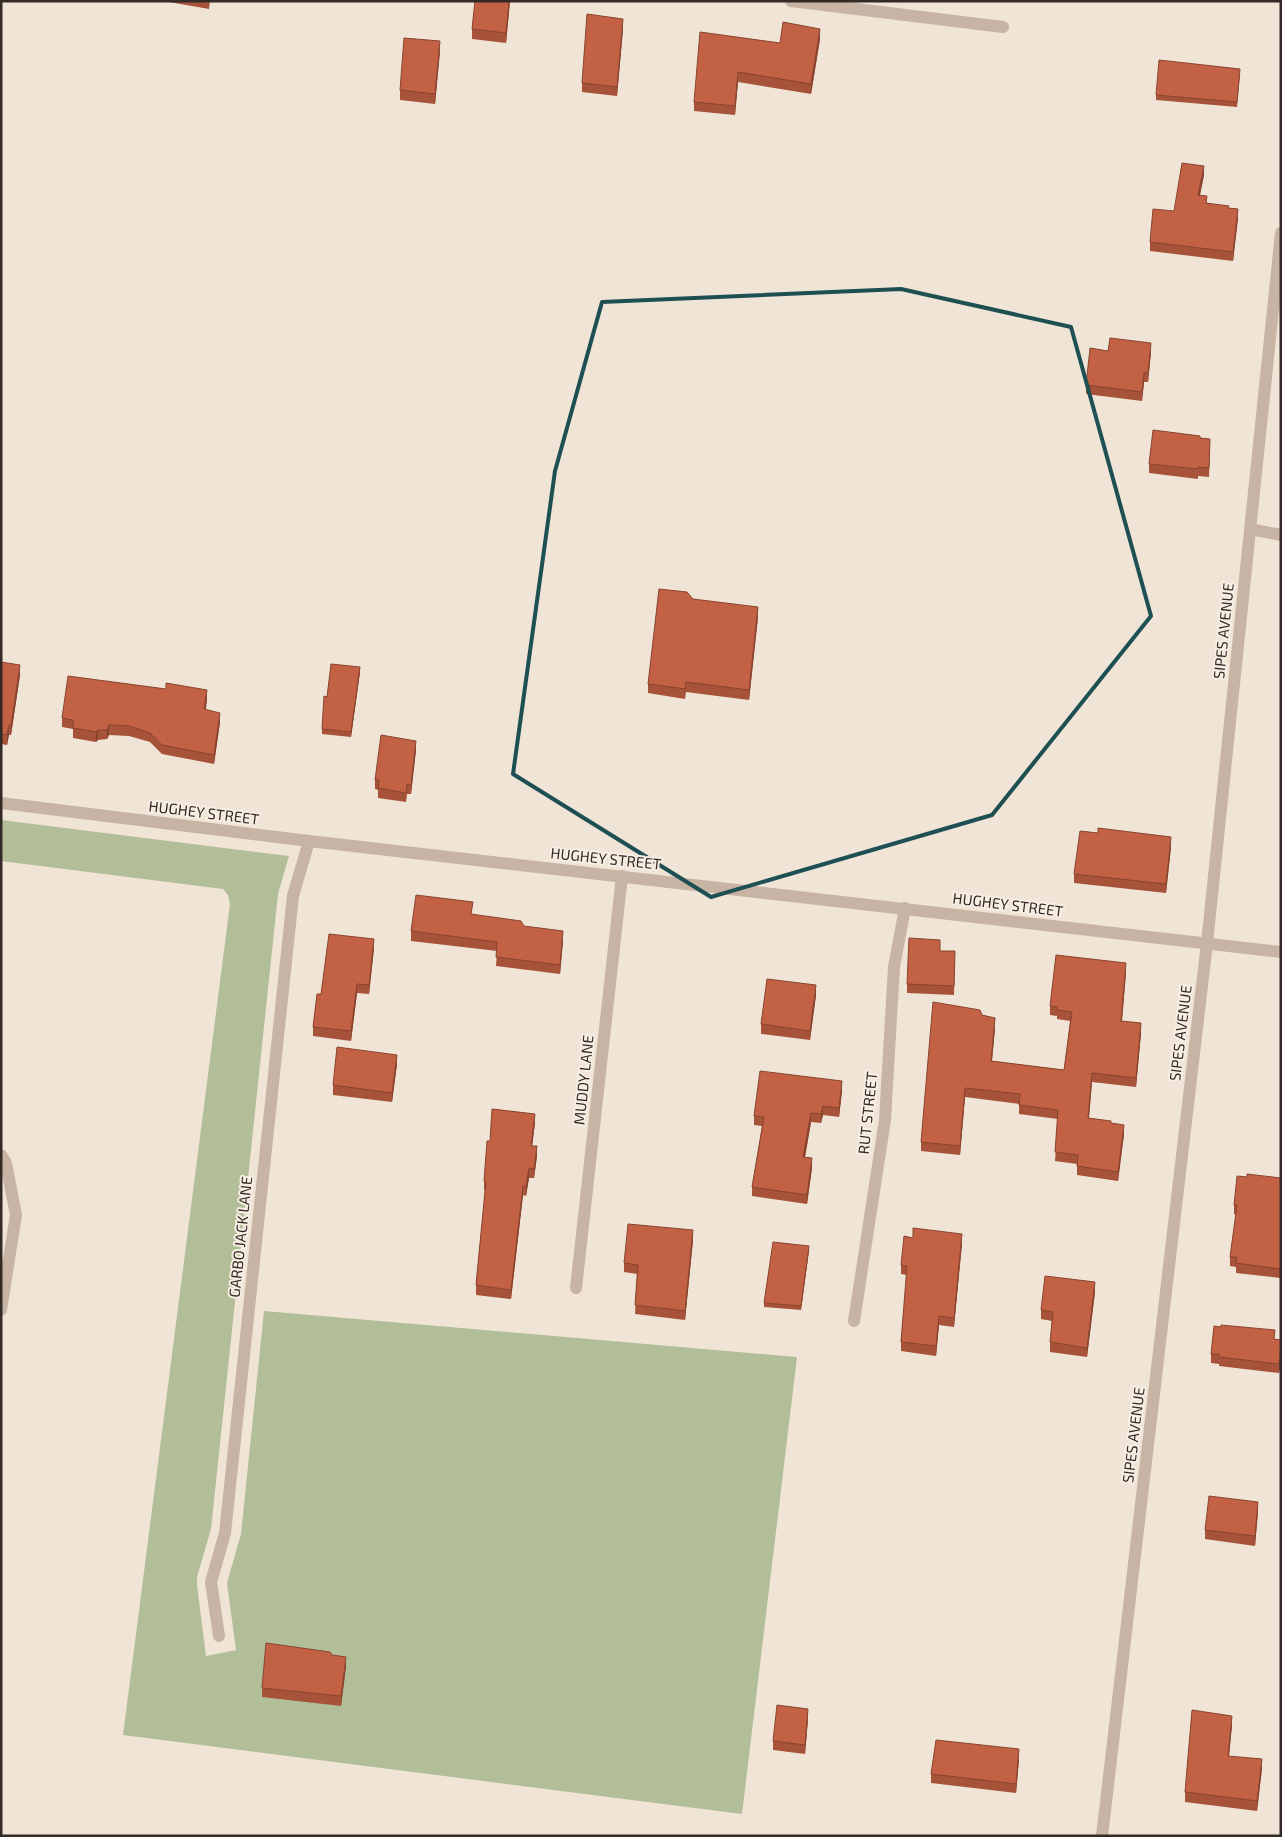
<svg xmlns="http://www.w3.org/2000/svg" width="1282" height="1837" font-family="'Exo 2',sans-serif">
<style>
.green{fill:#b1be98}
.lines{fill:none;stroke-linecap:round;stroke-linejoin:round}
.minor{stroke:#c7b4a4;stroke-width:12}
.wall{fill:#a7533a}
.shaded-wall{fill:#88442f}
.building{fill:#c26143;stroke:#88442f}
.marked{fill:none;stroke:#1d4f53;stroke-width:4;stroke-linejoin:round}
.labels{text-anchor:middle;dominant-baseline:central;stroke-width:4;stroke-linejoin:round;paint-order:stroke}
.street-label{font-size:15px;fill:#332a25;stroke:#f8eee3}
</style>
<rect width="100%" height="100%" fill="#f0e4d7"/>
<path class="green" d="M 1,820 L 289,856 L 278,894 L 211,1529 L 197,1577 L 197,1585 L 206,1656 L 236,1650 L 227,1583 L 241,1534 L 264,1311 L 797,1357 L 742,1814 L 123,1735 L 230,904 L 228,895 L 223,889 L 1,861 Z"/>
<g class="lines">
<g class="minor">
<path d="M 791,1 L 1003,27"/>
<path d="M 1250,529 L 1281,535"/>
<path d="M 1,803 L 309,841 L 1281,952"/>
<path d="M 1,1155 L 6,1163 L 16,1215 L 1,1310"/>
<path d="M 576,1288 L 622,876"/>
<path d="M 854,1321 L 885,1120 L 894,967 L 905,908"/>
<path d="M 219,1636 L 211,1582 L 225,1533 L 293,896 L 309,841"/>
<path d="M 1102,1836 L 1207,943 L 1281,233"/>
</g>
</g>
<g class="wall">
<path d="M 163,1 L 210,1 L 209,9 Z"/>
<path d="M 510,1 L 506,43 L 472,39 L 472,29 Z"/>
<path d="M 623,29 L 617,96 L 582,92 L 582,83 Z"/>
<path d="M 820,39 L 811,94 L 738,82 L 735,115 L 694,111 L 694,102 L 780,43 Z"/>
<path d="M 440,51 L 435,104 L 400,100 L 400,90 Z"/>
<path d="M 1240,74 L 1237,107 L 1156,100 L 1156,95 Z"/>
<path d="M 1204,175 L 1200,195 L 1207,203 L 1229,208 L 1238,218 L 1233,261 L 1150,251 L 1150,242 Z"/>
<path d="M 1108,351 L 1151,352 L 1148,382 L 1144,382 L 1142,401 L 1086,394 L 1086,385 Z"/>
<path d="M 1200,438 L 1210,449 L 1209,477 L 1198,476 L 1198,479 L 1149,473 L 1149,464 Z"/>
<path d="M 693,599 L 758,617 L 749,700 L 686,692 L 685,699 L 648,693 L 648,684 Z"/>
<path d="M 1,662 L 20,675 L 11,735 L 9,735 L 7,745 L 1,744 Z"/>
<path d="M 360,672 L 351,737 L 322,734 L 322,729 L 327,697 Z"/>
<path d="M 207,699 L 206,709 L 220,722 L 214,764 L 162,754 L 150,742 L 129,736 L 109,735 L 107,739 L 98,740 L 96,742 L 73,738 L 73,729 L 62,727 L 62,718 Z"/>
<path d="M 416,750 L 411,794 L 407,794 L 406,802 L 378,798 L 378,790 L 375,789 L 375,780 Z"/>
<path d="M 1171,847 L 1166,893 L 1074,883 L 1074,874 Z"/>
<path d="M 472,914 L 524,926 L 563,941 L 560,974 L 496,966 L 497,951 L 411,941 L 411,931 Z"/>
<path d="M 374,948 L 369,994 L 357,993 L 351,1041 L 313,1036 L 313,1027 L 321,994 Z"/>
<path d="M 940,951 L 955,961 L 954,995 L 907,993 L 907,984 Z"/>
<path d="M 1126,972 L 1122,1021 L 1141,1033 L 1136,1087 L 1092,1082 L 1089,1118 L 1111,1123 L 1124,1134 L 1118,1181 L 1077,1175 L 1077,1164 L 1055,1161 L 1058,1119 L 1019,1114 L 1019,1104 L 965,1097 L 960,1155 L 921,1151 L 921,1142 L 982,1015 L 995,1028 L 992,1061 L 1064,1070 L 1070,1021 L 1057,1019 L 1057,1016 L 1050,1015 L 1050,1006 Z"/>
<path d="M 816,995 L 810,1040 L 761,1034 L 761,1024 Z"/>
<path d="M 397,1064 L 392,1102 L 333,1095 L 333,1085 Z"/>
<path d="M 842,1091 L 839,1117 L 823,1115 L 821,1123 L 811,1122 L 805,1158 L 812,1168 L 807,1204 L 752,1196 L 752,1187 L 762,1126 L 754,1125 L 754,1116 Z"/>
<path d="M 535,1123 L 532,1146 L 537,1156 L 534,1178 L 529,1178 L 526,1196 L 523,1195 L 511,1299 L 476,1295 L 476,1285 L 485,1190 L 484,1190 L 484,1181 L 490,1141 Z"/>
<path d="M 1281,1178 L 1280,1278 L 1236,1273 L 1236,1267 L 1230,1266 L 1230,1257 L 1236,1215 L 1234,1214 L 1234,1205 Z"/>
<path d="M 913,1238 L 962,1243 L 954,1327 L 939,1325 L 936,1356 L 901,1351 L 901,1342 L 907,1275 L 901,1274 L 901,1265 Z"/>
<path d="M 693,1240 L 685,1320 L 635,1314 L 637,1274 L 624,1272 L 624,1263 Z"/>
<path d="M 809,1250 L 801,1310 L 764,1307 L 764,1303 Z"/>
<path d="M 1095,1292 L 1087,1357 L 1050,1352 L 1050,1342 L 1052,1321 L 1041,1319 L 1041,1310 Z"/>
<path d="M 1275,1339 L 1281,1340 L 1281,1362 L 1279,1373 L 1219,1366 L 1219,1364 L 1211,1363 L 1211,1354 Z"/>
<path d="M 1258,1511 L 1255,1546 L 1205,1539 L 1205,1530 Z"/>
<path d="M 332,1655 L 346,1666 L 341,1706 L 262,1697 L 262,1688 Z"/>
<path d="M 808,1719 L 805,1754 L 773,1750 L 773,1741 Z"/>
<path d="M 1232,1725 L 1229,1756 L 1262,1768 L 1257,1811 L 1185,1802 L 1185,1792 Z"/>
<path d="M 1019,1759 L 1016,1793 L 931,1783 L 931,1774 Z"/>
</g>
<g class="shaded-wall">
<path d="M 509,1 L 510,1 L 506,43 L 506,33 Z"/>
<path d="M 623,19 L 623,29 L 617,96 L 617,87 Z"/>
<path d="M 820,29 L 820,39 L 811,94 L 811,84 Z"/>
<path d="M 440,41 L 440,51 L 435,104 L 435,94 Z"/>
<path d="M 738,72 L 738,82 L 735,115 L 735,106 Z"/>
<path d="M 1204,166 L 1204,175 L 1198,204 L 1198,195 Z"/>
<path d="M 1238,209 L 1238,218 L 1233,261 L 1233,252 Z"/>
<path d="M 1151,343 L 1151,352 L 1148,382 L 1148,373 Z"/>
<path d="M 1144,373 L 1144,382 L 1142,401 L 1142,392 Z"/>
<path d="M 758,607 L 758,617 L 749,700 L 749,690 Z"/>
<path d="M 20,665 L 20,675 L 11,735 L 11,726 Z"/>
<path d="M 360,667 L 360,672 L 351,737 L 351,732 Z"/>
<path d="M 207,690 L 207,699 L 204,718 L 204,709 Z"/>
<path d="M 220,713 L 220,722 L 214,764 L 214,755 Z"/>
<path d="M 9,725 L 9,735 L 7,745 L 7,735 Z"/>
<path d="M 109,725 L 109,735 L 107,739 L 107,730 Z"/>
<path d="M 98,730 L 98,740 L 96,742 L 96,732 Z"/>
<path d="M 416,741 L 416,750 L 411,794 L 411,785 Z"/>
<path d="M 1171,837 L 1171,847 L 1166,893 L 1166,884 Z"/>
<path d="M 563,931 L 563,941 L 560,974 L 560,965 Z"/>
<path d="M 374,939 L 374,948 L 369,994 L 369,985 Z"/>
<path d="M 1126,963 L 1126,972 L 1121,1031 L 1121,1021 Z"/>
<path d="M 357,984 L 357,993 L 351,1041 L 351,1031 Z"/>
<path d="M 816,985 L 816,995 L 810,1040 L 810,1031 Z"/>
<path d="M 995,1018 L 995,1028 L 991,1070 L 991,1061 Z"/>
<path d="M 1141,1023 L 1141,1033 L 1136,1087 L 1136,1078 Z"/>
<path d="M 397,1055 L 397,1064 L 392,1102 L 392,1093 Z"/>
<path d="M 1092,1073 L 1092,1082 L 1088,1127 L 1088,1118 Z"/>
<path d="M 842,1081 L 842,1091 L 839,1117 L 839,1108 Z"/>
<path d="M 965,1088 L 965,1097 L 960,1155 L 960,1146 Z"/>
<path d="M 823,1106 L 823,1115 L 821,1123 L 821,1114 Z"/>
<path d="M 811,1113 L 811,1122 L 803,1167 L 803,1157 Z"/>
<path d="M 535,1114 L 535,1123 L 531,1155 L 531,1146 Z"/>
<path d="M 1124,1125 L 1124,1134 L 1118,1181 L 1118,1172 Z"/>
<path d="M 537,1146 L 537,1156 L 534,1178 L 534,1169 Z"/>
<path d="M 812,1158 L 812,1168 L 807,1204 L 807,1195 Z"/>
<path d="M 529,1168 L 529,1178 L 526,1196 L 526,1186 Z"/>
<path d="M 523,1186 L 523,1195 L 511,1299 L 511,1290 Z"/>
<path d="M 693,1230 L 693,1240 L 685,1320 L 685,1311 Z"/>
<path d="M 962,1234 L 962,1243 L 954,1327 L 954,1318 Z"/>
<path d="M 809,1246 L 809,1250 L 801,1310 L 801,1306 Z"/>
<path d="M 1095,1282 L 1095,1292 L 1087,1357 L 1087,1348 Z"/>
<path d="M 939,1316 L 939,1325 L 936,1356 L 936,1346 Z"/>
<path d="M 1281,1352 L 1281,1362 L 1279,1373 L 1279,1364 Z"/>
<path d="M 1258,1502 L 1258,1511 L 1255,1546 L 1255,1536 Z"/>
<path d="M 346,1657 L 346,1666 L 341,1706 L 341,1696 Z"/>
<path d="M 808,1709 L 808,1719 L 805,1754 L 805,1745 Z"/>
<path d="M 1232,1716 L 1232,1725 L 1228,1766 L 1228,1756 Z"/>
<path d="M 1019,1749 L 1019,1759 L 1016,1793 L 1016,1784 Z"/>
<path d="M 1262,1759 L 1262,1768 L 1257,1811 L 1257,1801 Z"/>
</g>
<g class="building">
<path d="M 475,1 L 509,1 L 506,33 L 472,29 Z"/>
<path d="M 587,14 L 623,19 L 617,87 L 582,83 Z"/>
<path d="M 783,22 L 820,29 L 811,84 L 738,72 L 735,106 L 694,102 L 700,32 L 780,43 Z"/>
<path d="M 404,38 L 440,41 L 435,94 L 400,90 Z"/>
<path d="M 1159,60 L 1240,69 L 1237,102 L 1156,95 Z"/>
<path d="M 1182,163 L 1204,166 L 1198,195 L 1207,196 L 1206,203 L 1229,206 L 1228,208 L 1238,209 L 1233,252 L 1150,242 L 1153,209 L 1174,211 Z"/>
<path d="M 1110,338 L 1151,343 L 1148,373 L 1144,373 L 1142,392 L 1086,385 L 1090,348 L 1108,351 Z"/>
<path d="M 1153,430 L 1200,436 L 1200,438 L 1210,439 L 1209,468 L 1198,467 L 1198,469 L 1149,464 Z"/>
<path d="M 659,589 L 687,592 L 693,599 L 758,607 L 749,690 L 686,682 L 685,689 L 648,684 Z"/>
<path d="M 1,662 L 20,665 L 11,726 L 9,725 L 7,735 L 1,734 Z"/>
<path d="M 331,664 L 360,667 L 351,732 L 322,729 L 324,696 L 327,697 Z"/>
<path d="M 68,676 L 166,689 L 166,683 L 207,690 L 204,709 L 220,713 L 214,755 L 162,745 L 150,733 L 129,726 L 109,725 L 107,730 L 98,730 L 96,732 L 73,728 L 73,720 L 62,718 Z"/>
<path d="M 381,735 L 416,741 L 411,785 L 407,784 L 406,793 L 378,788 L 379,780 L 375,780 Z"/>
<path d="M 1098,828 L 1171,837 L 1166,884 L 1074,874 L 1080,831 L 1098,833 Z"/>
<path d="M 416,895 L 473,902 L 471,914 L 521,921 L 524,926 L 563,931 L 560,965 L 496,957 L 497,942 L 411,931 Z"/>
<path d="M 329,934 L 374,939 L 369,985 L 357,984 L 351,1031 L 313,1027 L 317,994 L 321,994 Z"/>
<path d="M 909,938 L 940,940 L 940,951 L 955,951 L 954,986 L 907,984 Z"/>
<path d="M 1056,955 L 1126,963 L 1121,1021 L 1141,1023 L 1136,1078 L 1092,1073 L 1088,1118 L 1111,1121 L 1111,1123 L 1124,1125 L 1118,1172 L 1077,1166 L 1078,1155 L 1055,1152 L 1058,1110 L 1019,1105 L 1020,1094 L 965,1088 L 960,1146 L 921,1142 L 933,1002 L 980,1010 L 982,1015 L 995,1018 L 991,1061 L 1064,1070 L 1072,1012 L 1057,1010 L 1057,1007 L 1050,1006 Z"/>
<path d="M 767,979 L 816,985 L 810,1031 L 761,1024 Z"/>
<path d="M 337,1047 L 397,1055 L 392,1093 L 333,1085 Z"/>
<path d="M 760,1071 L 842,1081 L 839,1108 L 823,1106 L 821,1114 L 811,1113 L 803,1157 L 812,1158 L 807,1195 L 752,1187 L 764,1117 L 754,1116 Z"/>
<path d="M 492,1109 L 535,1114 L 531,1146 L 537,1146 L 534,1169 L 529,1168 L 526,1186 L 523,1186 L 511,1290 L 476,1285 L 486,1181 L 484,1181 L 487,1141 L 490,1141 Z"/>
<path d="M 1247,1174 L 1281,1178 L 1281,1262 L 1280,1269 L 1236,1263 L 1237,1257 L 1230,1257 L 1237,1205 L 1234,1205 L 1237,1176 L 1247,1177 Z"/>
<path d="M 628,1224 L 693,1230 L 685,1311 L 635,1305 L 638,1265 L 624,1263 Z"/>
<path d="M 913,1228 L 962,1234 L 954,1318 L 939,1316 L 936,1346 L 901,1342 L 907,1266 L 901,1265 L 904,1236 L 913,1238 Z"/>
<path d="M 773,1242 L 809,1246 L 801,1306 L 764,1303 Z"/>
<path d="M 1045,1276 L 1095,1282 L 1087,1348 L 1050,1342 L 1053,1312 L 1041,1310 Z"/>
<path d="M 1221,1325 L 1275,1330 L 1274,1339 L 1281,1340 L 1281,1352 L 1279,1364 L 1219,1357 L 1219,1354 L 1211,1354 L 1214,1326 L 1221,1327 Z"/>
<path d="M 1209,1496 L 1258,1502 L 1255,1536 L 1205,1530 Z"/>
<path d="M 266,1643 L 330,1652 L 332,1655 L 346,1657 L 341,1696 L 262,1688 Z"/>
<path d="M 777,1705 L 808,1709 L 805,1745 L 773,1741 Z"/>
<path d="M 1192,1710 L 1232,1716 L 1228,1756 L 1262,1759 L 1257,1801 L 1185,1792 Z"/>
<path d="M 936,1740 L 1019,1749 L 1016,1784 L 931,1774 Z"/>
</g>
<path class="marked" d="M 901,289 L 1071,327 L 1151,616 L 992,815 L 711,897 L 513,774 L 555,471 L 602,302 Z"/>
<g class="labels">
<g class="street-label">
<text transform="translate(1223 631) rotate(-84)">SIPES AVENUE</text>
<text transform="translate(204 812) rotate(7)">HUGHEY STREET</text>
<text transform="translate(606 858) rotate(6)">HUGHEY STREET</text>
<text transform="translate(1008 904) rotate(7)">HUGHEY STREET</text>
<text transform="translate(1180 1033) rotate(-83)">SIPES AVENUE</text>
<text transform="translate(583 1080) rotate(-84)">MUDDY LANE</text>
<text transform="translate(867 1113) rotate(-84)">RUT STREET</text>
<text transform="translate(240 1237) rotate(-84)">GARBO JACK LANE</text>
<text transform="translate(1133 1435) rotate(-83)">SIPES AVENUE</text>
</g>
</g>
<rect width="1282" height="1837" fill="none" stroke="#332a25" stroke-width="5"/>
</svg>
